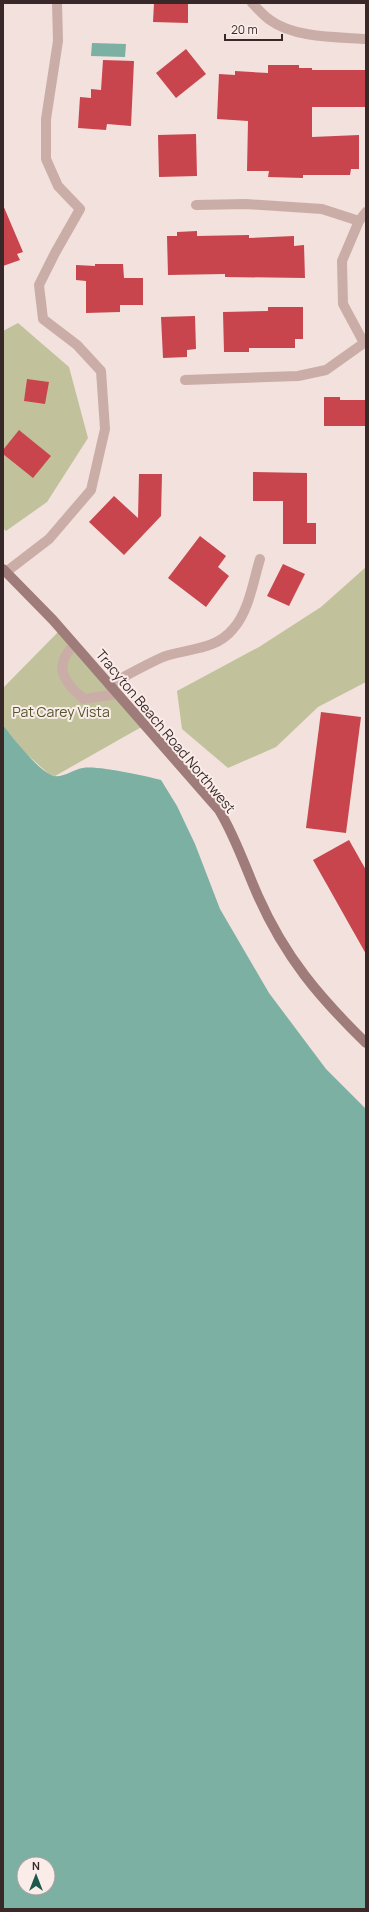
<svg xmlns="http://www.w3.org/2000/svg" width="369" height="1912" font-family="Manrope,sans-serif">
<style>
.green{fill:#c1c29c}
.water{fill:#7bb0a2;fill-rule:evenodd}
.building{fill:#c8454e}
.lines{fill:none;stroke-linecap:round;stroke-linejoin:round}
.service{stroke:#cbada8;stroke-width:10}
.minor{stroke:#cbada8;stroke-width:10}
.secondary{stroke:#9f7b79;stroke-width:10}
.labels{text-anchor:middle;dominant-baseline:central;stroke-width:4;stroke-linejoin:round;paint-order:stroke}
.park-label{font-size:14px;fill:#54562c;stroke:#faede9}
.street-label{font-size:14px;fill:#382828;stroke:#faede9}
</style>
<rect width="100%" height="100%" fill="#f2e1dc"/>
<g class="green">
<path d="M 18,323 L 69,367 L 88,438 L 47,502 L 6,531 L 3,528 L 3,331 Z"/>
<path d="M 366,567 L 366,682 L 318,707 L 276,747 L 228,768 L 182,729 L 177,691 L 259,647 L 321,607 Z"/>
<path d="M 61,629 L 145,725 L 55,776 L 50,775 L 23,751 L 3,725 L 3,688 Z"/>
</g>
<g class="water">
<path d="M 92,43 L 126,44 L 125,57 L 91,56 Z"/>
<path d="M 3,725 C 13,738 36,768 51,775 C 61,780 73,769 83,768 C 96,765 146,776 161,780 L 177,806 L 195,844 L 220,909 L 269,993 L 326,1069 L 366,1109 L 366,1909 L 3,1909 ZM 24,1864 L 48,1864 L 48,1888 L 24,1888 Z"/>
</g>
<g class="building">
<path d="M 154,3 L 188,3 L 188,23 L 153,22 Z"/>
<path d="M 186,49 L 206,74 L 176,98 L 156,73 Z"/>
<path d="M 103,60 L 134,61 L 131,126 L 107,124 L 106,130 L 78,128 L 80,97 L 91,98 L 91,89 L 101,90 Z"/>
<path d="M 268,65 L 299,65 L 299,68 L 312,68 L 312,70 L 366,70 L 366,107 L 312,107 L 312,137 L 359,135 L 359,169 L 351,169 L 350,175 L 303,175 L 303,178 L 268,177 L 269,171 L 247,171 L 248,121 L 217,119 L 219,74 L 235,75 L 235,71 L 268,73 Z"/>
<path d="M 196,134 L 197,176 L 159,177 L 158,135 Z"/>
<path d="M 3,205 L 23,252 L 17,254 L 20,260 L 3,266 Z"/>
<path d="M 197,231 L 197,236 L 249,235 L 249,238 L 294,236 L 294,246 L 304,245 L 305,278 L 225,277 L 225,274 L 168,275 L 167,236 L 177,236 L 177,232 Z"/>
<path d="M 95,264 L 123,264 L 124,278 L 143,278 L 143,305 L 120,305 L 120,312 L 86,313 L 86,281 L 76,280 L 76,265 L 95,266 Z"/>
<path d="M 268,307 L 303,307 L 303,339 L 295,339 L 295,348 L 249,348 L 249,352 L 224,352 L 223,312 L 268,311 Z"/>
<path d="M 195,316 L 196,349 L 187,350 L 187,357 L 163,358 L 161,317 Z"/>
<path d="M 27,379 L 49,382 L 45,404 L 24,401 Z"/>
<path d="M 324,397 L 340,397 L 340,400 L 366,400 L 366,426 L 324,426 Z"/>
<path d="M 19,430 L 51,456 L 33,478 L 3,454 L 3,450 Z"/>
<path d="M 253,472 L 307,473 L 307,523 L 316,523 L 316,544 L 283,544 L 283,501 L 253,501 Z"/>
<path d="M 139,474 L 162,474 L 161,516 L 124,555 L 89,522 L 114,496 L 138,518 Z"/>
<path d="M 200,536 L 226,556 L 218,567 L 229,576 L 206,607 L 168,578 Z"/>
<path d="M 283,564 L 305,574 L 289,606 L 267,596 Z"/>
<path d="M 321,712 L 361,717 L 346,833 L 306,828 Z"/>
<path d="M 349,840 L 366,870 L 366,954 L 313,860 Z"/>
</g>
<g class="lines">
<g class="service">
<path d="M 74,645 C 53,666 63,682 84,699 L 117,694"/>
<path d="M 109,685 C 127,675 145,665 163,657 C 187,648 215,651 233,629 C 249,611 253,582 260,559"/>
</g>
<g class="minor">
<path d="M 252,3 C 258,9 264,16 270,20 C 294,38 337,37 366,39"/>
<path d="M 196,205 L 246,204 L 322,209 L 359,221"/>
<path d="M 185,380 L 298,376 L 326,370 L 364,343 L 343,304 L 342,261 L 359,221 L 366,212"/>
<path d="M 6,572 L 49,539 L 91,490 L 105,429 L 101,371 L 77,345 L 43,319 L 39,285 L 55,253 L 80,209 L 58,186 L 46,159 L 46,119 L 58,41 L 57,3"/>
</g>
<path class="secondary" d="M 3,569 L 53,620 L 219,810 C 236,838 245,867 258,896 C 285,957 319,997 366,1043"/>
</g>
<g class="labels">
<g class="park-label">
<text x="61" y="711">Pat Carey Vista</text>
</g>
<g class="street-label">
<text transform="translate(166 731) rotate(50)">Tracyton Beach Road Northwest</text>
</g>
</g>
<rect width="369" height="1912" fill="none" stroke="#382828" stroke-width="8"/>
<g transform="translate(36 1876)"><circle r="19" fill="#faede9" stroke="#ac9e9c"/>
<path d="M0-3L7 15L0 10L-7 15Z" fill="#1d5a4b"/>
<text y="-6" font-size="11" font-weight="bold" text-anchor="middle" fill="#382828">N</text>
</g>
<path d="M225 34v6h57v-6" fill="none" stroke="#382828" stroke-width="2"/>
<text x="231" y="34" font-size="12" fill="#382828" stroke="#faede9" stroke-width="3" paint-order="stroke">20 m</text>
</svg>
